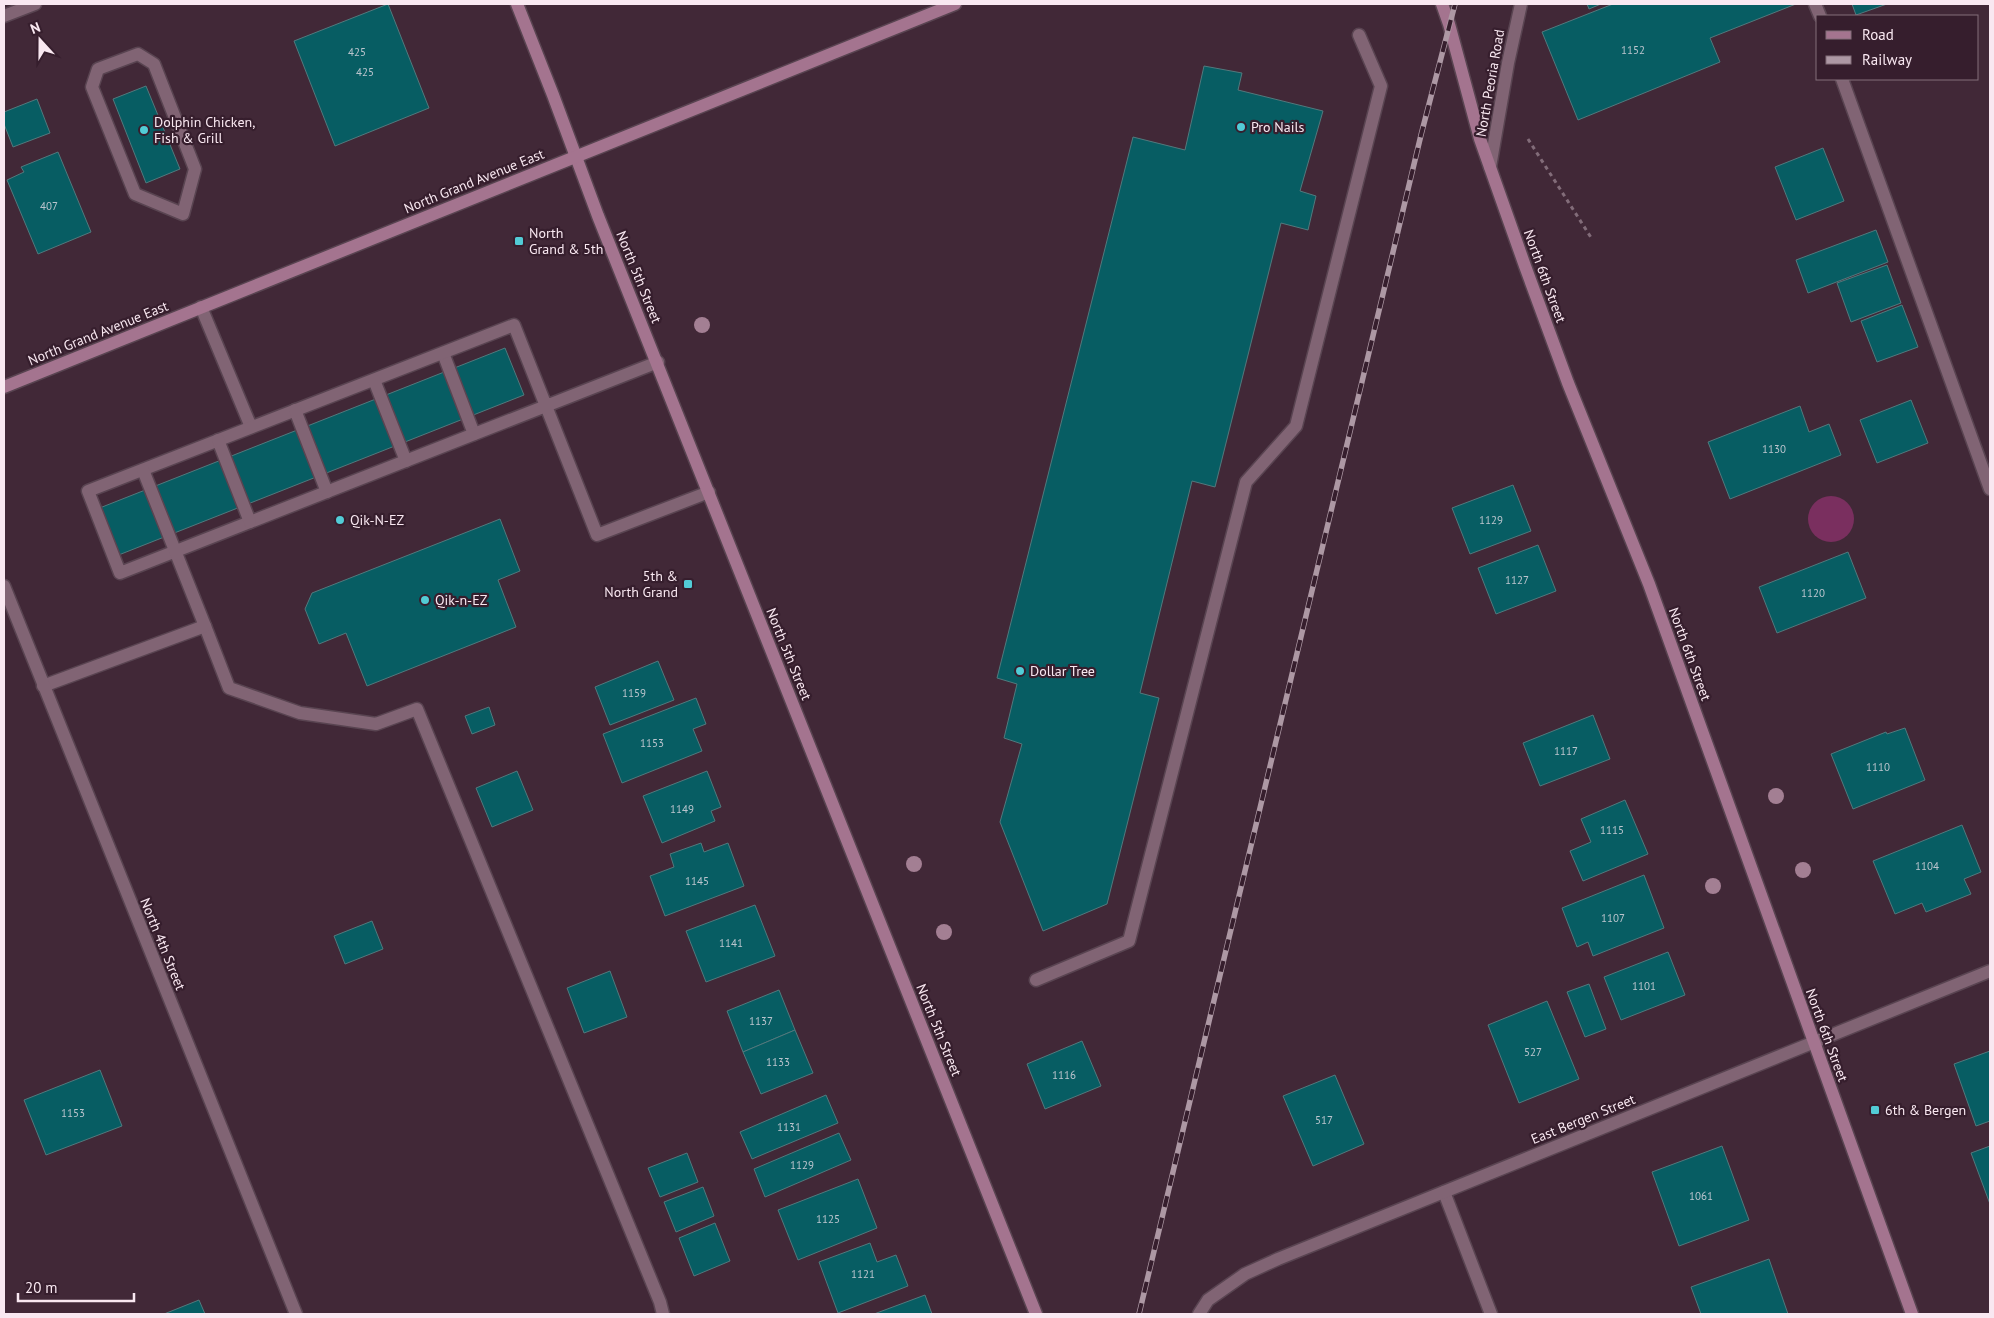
<svg xmlns="http://www.w3.org/2000/svg" width="1994" height="1318" font-family="'PT Sans',sans-serif">
<style>
.water{fill:#7a2f5f}
.building{fill:#075d63;stroke:#52797d}
.lines{fill:none;stroke-linecap:round;stroke-linejoin:round}
.service-casing{stroke:#594451;stroke-width:15}
.minor-casing{stroke:#594451;stroke-width:15}
.secondary-casing{stroke:#594451;stroke-width:15}
.path{stroke:#826c79;stroke-width:3;stroke-dasharray:4 4;stroke-linecap:butt}
.service{stroke:#816474;stroke-width:12}
.minor{stroke:#816474;stroke-width:12}
.secondary{stroke:#a4748f;stroke-width:12}
.rail-casing{stroke:#ad98a4;stroke-width:5.5}
.rail{stroke:#361e2d;stroke-width:4;stroke-dasharray:11;stroke-linecap:butt}
.tree{fill:#a37f93}
.poi-dot{fill:#52ccd6;stroke:#361e2d;stroke-width:2}
.labels{text-anchor:middle;dominant-baseline:central;stroke-width:4.5;stroke-linejoin:round;paint-order:stroke}
.number-label{font-size:11px;fill:#bcc5ce}
.street-label{font-size:14px;fill:#f9e8f1;stroke:#361e2d}
.poi-label{font-size:14px;fill:#f9e8f1;stroke:#361e2d;text-anchor:start}
</style>
<rect width="100%" height="100%" fill="#412837"/>
<circle class="water" cx="1831" cy="519" r="23"/>
<g class="building">
<path d="M 388,4 L 429,108 L 335,146 L 294,41 Z"/>
<path d="M 1587,4 L 1601,4 L 1589,9 Z"/>
<path d="M 1613,4 L 1796,4 L 1710,38 L 1720,62 L 1578,120 L 1542,32 Z"/>
<path d="M 1852,4 L 1887,4 L 1856,15 Z"/>
<path d="M 1204,66 L 1242,73 L 1238,90 L 1323,111 L 1300,191 L 1316,196 L 1308,230 L 1281,223 L 1215,487 L 1192,481 L 1140,693 L 1159,698 L 1107,904 L 1043,931 L 1000,822 L 1022,744 L 1004,738 L 1017,684 L 997,678 L 1133,137 L 1185,150 Z"/>
<path d="M 146,86 L 180,169 L 146,183 L 113,99 Z"/>
<path d="M 37,99 L 50,133 L 13,147 L 4,124 L 4,112 Z"/>
<path d="M 1823,148 L 1844,201 L 1796,220 L 1775,167 Z"/>
<path d="M 58,152 L 91,232 L 38,254 L 7,180 L 24,172 L 21,167 Z"/>
<path d="M 1876,230 L 1888,262 L 1808,293 L 1796,260 Z"/>
<path d="M 1887,265 L 1901,303 L 1851,322 L 1837,283 Z"/>
<path d="M 1902,305 L 1918,347 L 1877,362 L 1861,321 Z"/>
<path d="M 505,348 L 524,395 L 111,558 L 92,511 Z"/>
<path d="M 1911,400 L 1928,443 L 1877,463 L 1860,420 Z"/>
<path d="M 1800,406 L 1809,432 L 1829,424 L 1841,455 L 1730,499 L 1708,442 Z"/>
<path d="M 1513,485 L 1531,531 L 1470,554 L 1452,508 Z"/>
<path d="M 500,519 L 520,571 L 498,580 L 516,627 L 367,686 L 346,633 L 319,644 L 305,609 L 312,593 Z"/>
<path d="M 1538,545 L 1556,591 L 1496,614 L 1478,568 Z"/>
<path d="M 1848,552 L 1866,598 L 1777,633 L 1759,587 Z"/>
<path d="M 658,661 L 674,700 L 610,725 L 595,687 Z"/>
<path d="M 696,698 L 706,724 L 693,729 L 702,751 L 622,783 L 603,734 Z"/>
<path d="M 489,707 L 495,725 L 472,734 L 465,716 Z"/>
<path d="M 1593,715 L 1610,759 L 1540,786 L 1523,743 Z"/>
<path d="M 1905,728 L 1925,780 L 1853,809 L 1831,754 L 1886,732 L 1887,734 Z"/>
<path d="M 517,771 L 533,810 L 492,827 L 476,788 Z"/>
<path d="M 707,771 L 721,807 L 711,811 L 715,821 L 662,843 L 643,796 Z"/>
<path d="M 1625,800 L 1648,854 L 1583,881 L 1570,851 L 1591,842 L 1581,819 Z"/>
<path d="M 1962,825 L 1981,872 L 1964,879 L 1971,894 L 1926,912 L 1922,903 L 1895,914 L 1873,861 Z"/>
<path d="M 701,843 L 704,852 L 728,843 L 744,886 L 665,916 L 650,876 L 674,867 L 670,854 Z"/>
<path d="M 1644,875 L 1664,928 L 1593,956 L 1588,942 L 1577,947 L 1562,908 Z"/>
<path d="M 755,905 L 775,956 L 706,982 L 686,931 Z"/>
<path d="M 372,921 L 383,949 L 345,964 L 334,936 Z"/>
<path d="M 1668,952 L 1685,995 L 1621,1020 L 1604,977 Z"/>
<path d="M 610,971 L 627,1017 L 584,1033 L 567,988 Z"/>
<path d="M 1589,984 L 1606,1029 L 1585,1037 L 1567,992 Z"/>
<path d="M 779,990 L 795,1030 L 743,1052 L 727,1011 Z"/>
<path d="M 1547,1001 L 1579,1079 L 1519,1103 L 1488,1025 Z"/>
<path d="M 795,1030 L 813,1073 L 761,1094 L 743,1052 Z"/>
<path d="M 1082,1041 L 1101,1086 L 1045,1109 L 1027,1064 Z"/>
<path d="M 1990,1051 L 1990,1121 L 1976,1126 L 1954,1064 Z"/>
<path d="M 100,1070 L 122,1126 L 46,1155 L 24,1100 Z"/>
<path d="M 1335,1075 L 1364,1144 L 1313,1166 L 1283,1096 Z"/>
<path d="M 826,1095 L 838,1123 L 752,1159 L 740,1132 Z"/>
<path d="M 839,1133 L 851,1160 L 765,1197 L 754,1169 Z"/>
<path d="M 1722,1146 L 1749,1220 L 1679,1246 L 1652,1172 Z"/>
<path d="M 1990,1146 L 1990,1204 L 1971,1153 Z"/>
<path d="M 687,1153 L 698,1182 L 660,1197 L 648,1168 Z"/>
<path d="M 858,1179 L 877,1228 L 798,1260 L 778,1210 Z"/>
<path d="M 703,1187 L 714,1216 L 676,1232 L 664,1202 Z"/>
<path d="M 715,1223 L 730,1261 L 694,1276 L 679,1238 Z"/>
<path d="M 870,1243 L 877,1262 L 896,1255 L 908,1286 L 838,1313 L 819,1262 Z"/>
<path d="M 1769,1259 L 1788,1314 L 1701,1314 L 1691,1287 Z"/>
<path d="M 925,1295 L 932,1314 L 874,1314 Z"/>
<path d="M 199,1300 L 205,1314 L 164,1314 Z"/>
</g>
<g class="lines">
<g class="service-casing">
<g id="service">
<path d="M 1815,4 L 1820,16"/>
<path d="M 4,16 L 35,4"/>
<path d="M 138,54 L 154,64 L 195,169 L 183,214 L 135,194 L 92,87 L 98,69 Z"/>
<path d="M 1842,79 L 1990,489"/>
<path d="M 201,307 L 251,427"/>
<path d="M 443,353 L 474,434"/>
<path d="M 658,362 L 120,573 L 88,491 L 514,325 L 597,535 L 709,492"/>
<path d="M 374,380 L 406,461"/>
<path d="M 295,410 L 327,492"/>
<path d="M 218,440 L 250,522"/>
<path d="M 205,626 L 229,688 L 300,713 L 376,724 L 417,709 L 660,1302 L 663,1314"/>
<path d="M 43,686 L 205,626 L 143,470"/>
<path d="M 1036,980 L 1129,941 L 1246,482 L 1296,426 L 1381,86 L 1359,35"/>
<path d="M 1444,1192 L 1491,1314"/>
</g>
</g>
<g class="minor-casing">
<g id="minor">
<path d="M 1490,167 L 1508,63 L 1521,4"/>
<path d="M 4,586 L 296,1314"/>
<path d="M 1199,1314 L 1208,1300 L 1245,1274 L 1278,1259 L 1990,971"/>
</g>
</g>
<g class="secondary-casing">
<g id="secondary">
<path d="M 517,4 L 553,95 L 598,216 L 1036,1314"/>
<path d="M 1442,4 L 1449,24 L 1480,139 L 1525,266 L 1568,383 L 1649,584 L 1912,1314"/>
<path d="M 4,387 L 955,4"/>
</g>
</g>
<path class="path" d="M 1528,139 L 1592,239"/>
<use href="#service" class="service"/>
<use href="#minor" class="minor"/>
<use href="#secondary" class="secondary"/>
<g class="rail-casing">
<path id="rail" d="M 1139,1314 L 1421,135 L 1455,4"/>
</g>
<use href="#rail" class="rail"/>
</g>
<g class="tree">
<circle cx="702" cy="325" r="8"/>
<circle cx="1776" cy="796" r="8"/>
<circle cx="914" cy="864" r="8"/>
<circle cx="1803" cy="870" r="8"/>
<circle cx="1713" cy="886" r="8"/>
<circle cx="944" cy="932" r="8"/>
</g>
<g class="poi-dot">
<circle cx="1241" cy="127" r="5"/>
<circle cx="144" cy="130" r="5"/>
<rect x="514" y="236" width="10" height="10" rx="2.5"/>
<circle cx="340" cy="520" r="5"/>
<rect x="683" y="579" width="10" height="10" rx="2.5"/>
<circle cx="425" cy="600" r="5"/>
<circle cx="1020" cy="671" r="5"/>
<rect x="1870" y="1105" width="10" height="10" rx="2.5"/>
</g>
<g class="labels">
<g class="number-label">
<text x="1633" y="50">1152</text>
<text x="357" y="52">425</text>
<text x="365" y="72">425</text>
<text x="49" y="206">407</text>
<text x="1774" y="449">1130</text>
<text x="1491" y="520">1129</text>
<text x="1517" y="580">1127</text>
<text x="1813" y="593">1120</text>
<text x="634" y="693">1159</text>
<text x="652" y="743">1153</text>
<text x="1566" y="751">1117</text>
<text x="1878" y="767">1110</text>
<text x="682" y="809">1149</text>
<text x="1612" y="830">1115</text>
<text x="1927" y="866">1104</text>
<text x="697" y="881">1145</text>
<text x="1613" y="918">1107</text>
<text x="731" y="943">1141</text>
<text x="1644" y="986">1101</text>
<text x="761" y="1021">1137</text>
<text x="1533" y="1052">527</text>
<text x="778" y="1062">1133</text>
<text x="1064" y="1075">1116</text>
<text x="73" y="1113">1153</text>
<text x="1324" y="1120">517</text>
<text x="789" y="1127">1131</text>
<text x="802" y="1165">1129</text>
<text x="1701" y="1196">1061</text>
<text x="828" y="1219">1125</text>
<text x="863" y="1274">1121</text>
</g>
<g class="street-label">
<text transform="translate(1490 83) rotate(-80)">North Peoria Road</text>
<text transform="translate(474 181) rotate(-22)">North Grand Avenue East</text>
<text transform="translate(1545 276) rotate(70)">North 6th Street</text>
<text transform="translate(639 277) rotate(68)">North 5th Street</text>
<text transform="translate(98 333) rotate(-22)">North Grand Avenue East</text>
<text transform="translate(789 654) rotate(68)">North 5th Street</text>
<text transform="translate(1690 654) rotate(70)">North 6th Street</text>
<text transform="translate(163 944) rotate(68)">North 4th Street</text>
<text transform="translate(939 1030) rotate(68)">North 5th Street</text>
<text transform="translate(1827 1035) rotate(70)">North 6th Street</text>
<text transform="translate(1583 1119) rotate(-22)">East Bergen Street</text>
</g>
<g class="poi-label">
<text x="154" y="122">Dolphin Chicken,<tspan x="154" dy="16">Fish &amp; Grill</tspan></text>
<text x="1251" y="127">Pro Nails</text>
<text x="529" y="233">North<tspan x="529" dy="16">Grand &amp; 5th</tspan></text>
<text x="350" y="520">Qik-N-EZ</text>
<text x="678" y="576" text-anchor="end">5th &amp;<tspan x="678" dy="16">North Grand</tspan></text>
<text x="435" y="600">Qik-n-EZ</text>
<text x="1030" y="671">Dollar Tree</text>
<text x="1885" y="1110">6th &amp; Bergen</text>
</g>
</g>
<rect width="1994" height="1318" fill="none" stroke="#f9e8f1" stroke-width="10"/>
<rect x="1816" y="15" width="162" height="65" fill="#361e2d" stroke="#846f7b"/>
<rect x="1826" y="31" width="25" height="8" fill="#a4748f" stroke="#846f7b"/>
<text x="1862" y="40" font-size="15" fill="#f9e8f1">Road</text>
<rect x="1826" y="56" width="25" height="8" fill="#ad98a4" stroke="#846f7b"/>
<text x="1862" y="65" font-size="15" fill="#f9e8f1">Railway</text>
<g transform="translate(40 40) rotate(339)" stroke="#361e2d" stroke-width="4" paint-order="stroke">
<path d="M0-4L9 19L0 12L-9 19Z" fill="#f9e8f1"/>
<text y="-8" font-size="14" font-weight="bold" text-anchor="middle" fill="#f9e8f1">N</text>
</g>
<path d="M18 1293v8h116v-8" fill="none" stroke="#f9e8f1" stroke-width="2.5"/>
<text x="25" y="1293" font-size="15" fill="#f9e8f1" stroke="#361e2d" stroke-width="4" paint-order="stroke">20 m</text>
</svg>
